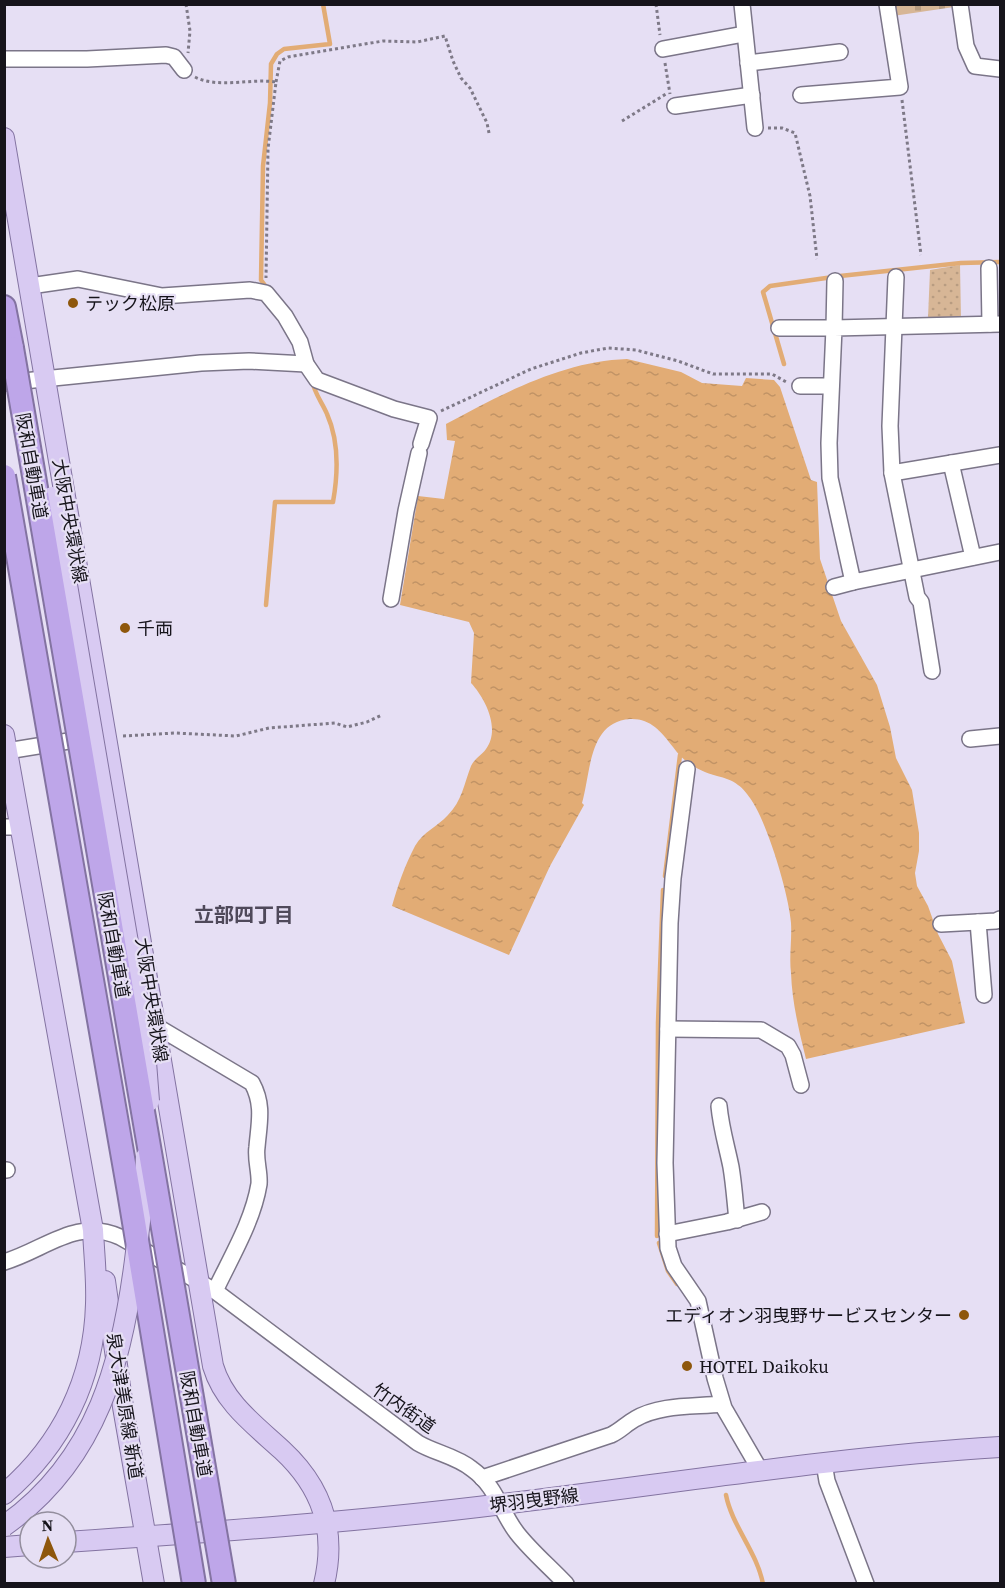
<svg xmlns="http://www.w3.org/2000/svg" width="1005" height="1588" font-family="'Source Serif 4','Noto Sans JP',serif">
<style>
.grass{fill:url(#grass-dots)}
.cemetery{fill:url(#cemetery-stones)}
.water{fill:url(#water-ripples)}
.lines{fill:none;stroke-linecap:round;stroke-linejoin:round}
.stream{stroke:#e2ac75;stroke-width:4.5}
.minor-casing{stroke:#7b7588;stroke-width:18}
.major-casing{stroke:#8373a1;stroke-width:22}
.highway-casing{stroke:#8373a1;stroke-width:26}
.path{stroke:#7e7987;stroke-width:3;stroke-dasharray:3 3;stroke-linecap:butt}
.minor{stroke:#fff;stroke-width:15}
.major{stroke:#d8caf2;stroke-width:20}
.highway{stroke:#bea6e9;stroke-width:22}
.major-bridge-casing{stroke:#8373a1;stroke-width:22;stroke-linecap:butt}
.highway-bridge-casing{stroke:#8373a1;stroke-width:26;stroke-linecap:butt}
.major-bridge{stroke:#d8caf2;stroke-width:20}
.highway-bridge{stroke:#bea6e9;stroke-width:22}
.poi-dot{fill:#8e570c;stroke:#e6dff4;stroke-width:2}
.labels{text-anchor:middle;dominant-baseline:central;stroke-width:4.5;stroke-linejoin:round;paint-order:stroke}
.poi-label{font-size:18px;fill:#16141b;stroke:#e6dff4;text-anchor:start}
.street-label{font-size:18px;fill:#16141b;stroke:#e6dff4}
.neighbourhood-label{font-size:20px;font-weight:bold;fill:#4f495a;stroke:#e6dff4}
</style>
<defs>
<pattern id="grass-dots" width="8" height="8" patternUnits="userSpaceOnUse" patternTransform="scale(1.5)"><rect width="8" height="8" fill="#d7b696"/><path d="M2 2h.1M6 6h.1" fill="none" stroke="#b89c81" stroke-width="1.8" stroke-linecap="round"/></pattern>
<pattern id="cemetery-stones" width="16" height="16" patternUnits="userSpaceOnUse" patternTransform="scale(1.5)"><rect width="16" height="16" fill="#d7b696"/><path d="M2 7V4a2 2 0 0 1 4 0v3zM10 15v-3a2 2 0 0 1 4 0v3z" fill="#b89c81"/></pattern>
<pattern id="water-ripples" width="26" height="14" patternUnits="userSpaceOnUse" patternTransform="scale(1.5)"><rect width="26" height="14" fill="#e2ac75"/><path d="M2 4q2-2 4 0t4 0M15 11q2-2 4 0t4 0" fill="none" stroke="#c19365"/></pattern>
</defs>
<rect width="100%" height="100%" fill="#e6dff4"/>
<path class="grass" d="M 960,265 L 961,318 L 928,318 L 930,270 Z"/>
<path class="cemetery" d="M 954,4 L 954,7 L 893,16 L 891,5 Z"/>
<path class="water" d="M 627,359 L 681,372 L 702,383 L 742,386 L 746,378 L 774,380 L 780,387 L 811,480 L 817,482 L 820,559 L 841,621 L 877,685 L 890,727 L 896,758 L 912,790 L 919,833 L 919,851 L 915,873 L 917,886 L 928,906 L 938,934 L 952,961 L 965,1023 L 806,1059 C 799,1031 792,1002 791,973 C 789,957 792,940 791,923 C 789,895 767,821 750,798 C 747,794 743,788 738,785 C 732,780 725,778 717,776 C 699,771 684,763 673,747 C 661,731 650,718 630,719 C 588,722 591,773 582,803 L 584,805 L 550,866 L 509,955 L 392,906 C 398,885 405,865 415,846 C 424,831 437,827 448,815 C 462,801 464,784 471,766 C 474,759 482,755 486,749 C 501,729 485,698 471,683 L 474,633 L 469,622 L 400,605 L 418,496 L 444,499 L 455,441 L 447,440 L 446,424 C 502,394 563,361 627,359 Z"/>
<g class="lines">
<g class="stream">
<path d="M 267,288 L 261,280 L 263,166 L 270,103 L 271,64 L 277,54 L 284,49 L 330,44 L 323,4"/>
<path d="M 784,364 L 763,292 L 770,286 L 840,276 L 961,263 L 1000,262"/>
<path d="M 266,605 L 275,502 L 333,502 C 338,474 339,441 327,414 C 322,402 314,393 312,380"/>
<path d="M 665,876 L 680,755"/>
<path d="M 657,1236 L 658,1023 L 663,890"/>
<path d="M 659,1243 L 668,1271 L 677,1284"/>
<path d="M 726,1495 C 732,1526 757,1552 763,1584"/>
</g>
<g class="minor-casing">
<g id="minor">
<path d="M 742,4 L 755,128"/>
<path d="M 960,4 L 966,46 L 975,66 L 1000,69"/>
<path d="M 663,49 L 744,34"/>
<path d="M 4,59 L 87,59 L 166,55 L 174,57 L 184,70"/>
<path d="M 748,63 L 840,52"/>
<path d="M 801,95 L 900,87 L 887,4"/>
<path d="M 675,106 L 752,95"/>
<path d="M 989,268 L 990,324"/>
<path d="M 896,277 L 890,426 L 892,473 L 917,597 L 921,602 L 932,671"/>
<path d="M 30,286 L 78,279 L 162,296 L 250,290 L 266,293 L 285,316 L 300,342 L 306,364 L 317,380 L 394,409 L 429,418 L 421,444"/>
<path d="M 1000,324 L 834,328 L 829,443 L 830,478 L 853,582 L 1000,552"/>
<path d="M 779,328 L 834,328 L 835,281"/>
<path d="M 4,383 L 201,363 L 249,361 L 306,364"/>
<path d="M 800,386 L 831,386"/>
<path d="M 951,463 L 973,557"/>
<path d="M 892,473 L 1000,455"/>
<path d="M 834,587 L 853,582"/>
<path d="M 391,599 L 406,511 L 419,453"/>
<path d="M 970,739 L 1000,736"/>
<path d="M 7,751 L 87,738"/>
<path d="M 687,769 L 673,878 L 670,923 L 665,1163 L 668,1248 L 674,1266 L 698,1301 L 715,1378 L 724,1408 L 760,1470"/>
<path d="M 4,827 L 20,827"/>
<path d="M 978,922 L 984,995"/>
<path d="M 941,924 L 996,921 L 1000,919"/>
<path d="M 156,1026 L 252,1083 C 264,1105 259,1123 257,1147 C 255,1159 260,1172 259,1184 C 253,1221 231,1257 215,1291"/>
<path d="M 668,1029 L 761,1030 L 788,1046 L 793,1055 L 801,1085"/>
<path d="M 719,1106 C 721,1128 727,1147 731,1167 C 734,1185 735,1202 737,1220"/>
<path d="M 4,1170 L 7,1170"/>
<path d="M 667,1234 L 727,1222 L 762,1212"/>
<path d="M 4,1262 C 45,1250 76,1217 120,1237 L 215,1291 L 418,1443 C 435,1453 456,1456 472,1469 C 497,1487 500,1511 517,1533 C 531,1551 550,1567 566,1584"/>
<path d="M 824,1463 L 827,1481 L 866,1584"/>
<path d="M 482,1478 L 611,1435 C 620,1431 626,1424 635,1419 C 660,1404 695,1407 722,1404"/>
</g>
</g>
<g class="major-casing">
<g id="major">
<path d="M 4,138 L 213,1366 C 224,1403 255,1425 282,1450 C 322,1487 337,1530 324,1584"/>
<path d="M 4,735 L 93,1230 C 94,1254 97,1279 96,1304 C 94,1379 62,1445 4,1494"/>
<path d="M 105,1281 L 123,1407 L 154,1584"/>
<path d="M 66,1542 C 212,1532 358,1522 503,1504 C 669,1484 834,1457 1000,1447"/>
<path d="M 4,1547 L 30,1545"/>
</g>
</g>
<g class="highway-casing">
<path id="highway" d="M 4,307 L 12,348"/>
</g>
<g class="path">
<path d="M 186,4 L 190,31 L 188,53"/>
<path d="M 656,4 L 660,35"/>
<path d="M 665,63 L 670,94"/>
<path d="M 195,77 C 219,89 250,78 276,82 L 268,149 L 266,278"/>
<path d="M 276,82 L 280,61 L 288,57 L 383,41 L 417,42 L 445,36 L 453,61 L 461,78 L 470,88 L 487,123 L 489,133"/>
<path d="M 902,100 L 921,255"/>
<path d="M 622,121 L 666,94"/>
<path d="M 768,128 L 782,128 L 795,133 L 810,196 L 817,259"/>
<path d="M 441,411 L 531,369 L 581,353 L 608,348 L 636,350 L 678,361 L 713,374 L 772,374 L 788,383"/>
<path d="M 123,736 L 175,733 L 236,736 L 269,728 L 335,723 L 347,727 L 367,722 L 382,715"/>
</g>
<use href="#minor" class="minor"/>
<use href="#major" class="major"/>
<use href="#highway" class="highway"/>
<g class="major-bridge-casing">
<g id="major-bridge">
<path d="M 52,497 L 144,1036 L 149,1101"/>
<path d="M 4,1526 C 98,1460 123,1360 136,1252 C 140,1221 145,1189 146,1157"/>
</g>
</g>
<g class="highway-bridge-casing">
<g id="highway-bridge">
<path d="M 12,348 L 224,1584"/>
<path d="M 4,476 L 129,1192 L 194,1584"/>
</g>
</g>
<use href="#major-bridge" class="major-bridge"/>
<use href="#highway-bridge" class="highway-bridge"/>
</g>
<g class="poi-dot">
<circle cx="73" cy="303" r="6"/>
<circle cx="125" cy="628" r="6"/>
<circle cx="964" cy="1315" r="6"/>
<circle cx="687" cy="1366" r="6"/>
</g>
<g class="labels">
<g class="poi-label">
<text x="85" y="303">テック松原</text>
<text x="137" y="628">千両</text>
<text x="952" y="1315" text-anchor="end">エディオン羽曳野サービスセンター</text>
<text x="699" y="1366">HOTEL Daikoku</text>
</g>
<g class="street-label">
<text transform="translate(32 466) rotate(80)">阪和自動車道</text>
<text transform="translate(70 521) rotate(80)">大阪中央環状線</text>
<text transform="translate(114 945) rotate(80)">阪和自動車道</text>
<text transform="translate(152 1000) rotate(81)">大阪中央環状線</text>
<text transform="translate(125 1406) rotate(81)">泉大津美原線 新道</text>
<text transform="translate(404 1408) rotate(35)">竹内街道</text>
<text transform="translate(196 1424) rotate(80)">阪和自動車道</text>
<text transform="translate(534 1500) rotate(-7)">堺羽曳野線</text>
</g>
<g class="neighbourhood-label">
<text x="244" y="915">立部四丁目</text>
</g>
</g>
<rect width="1005" height="1588" fill="none" stroke="#16141b" stroke-width="12"/>
<g transform="translate(48 1540) rotate(358)"><circle r="28" fill="#e6dff4" stroke="#938e9d" stroke-width="1.5"/>
<path d="M0-4.5L10 22L0 15L-10 22Z" fill="#8e570c"/>
<text y="-9" font-size="16" font-weight="bold" text-anchor="middle" fill="#16141b">N</text>
</g>
</svg>
